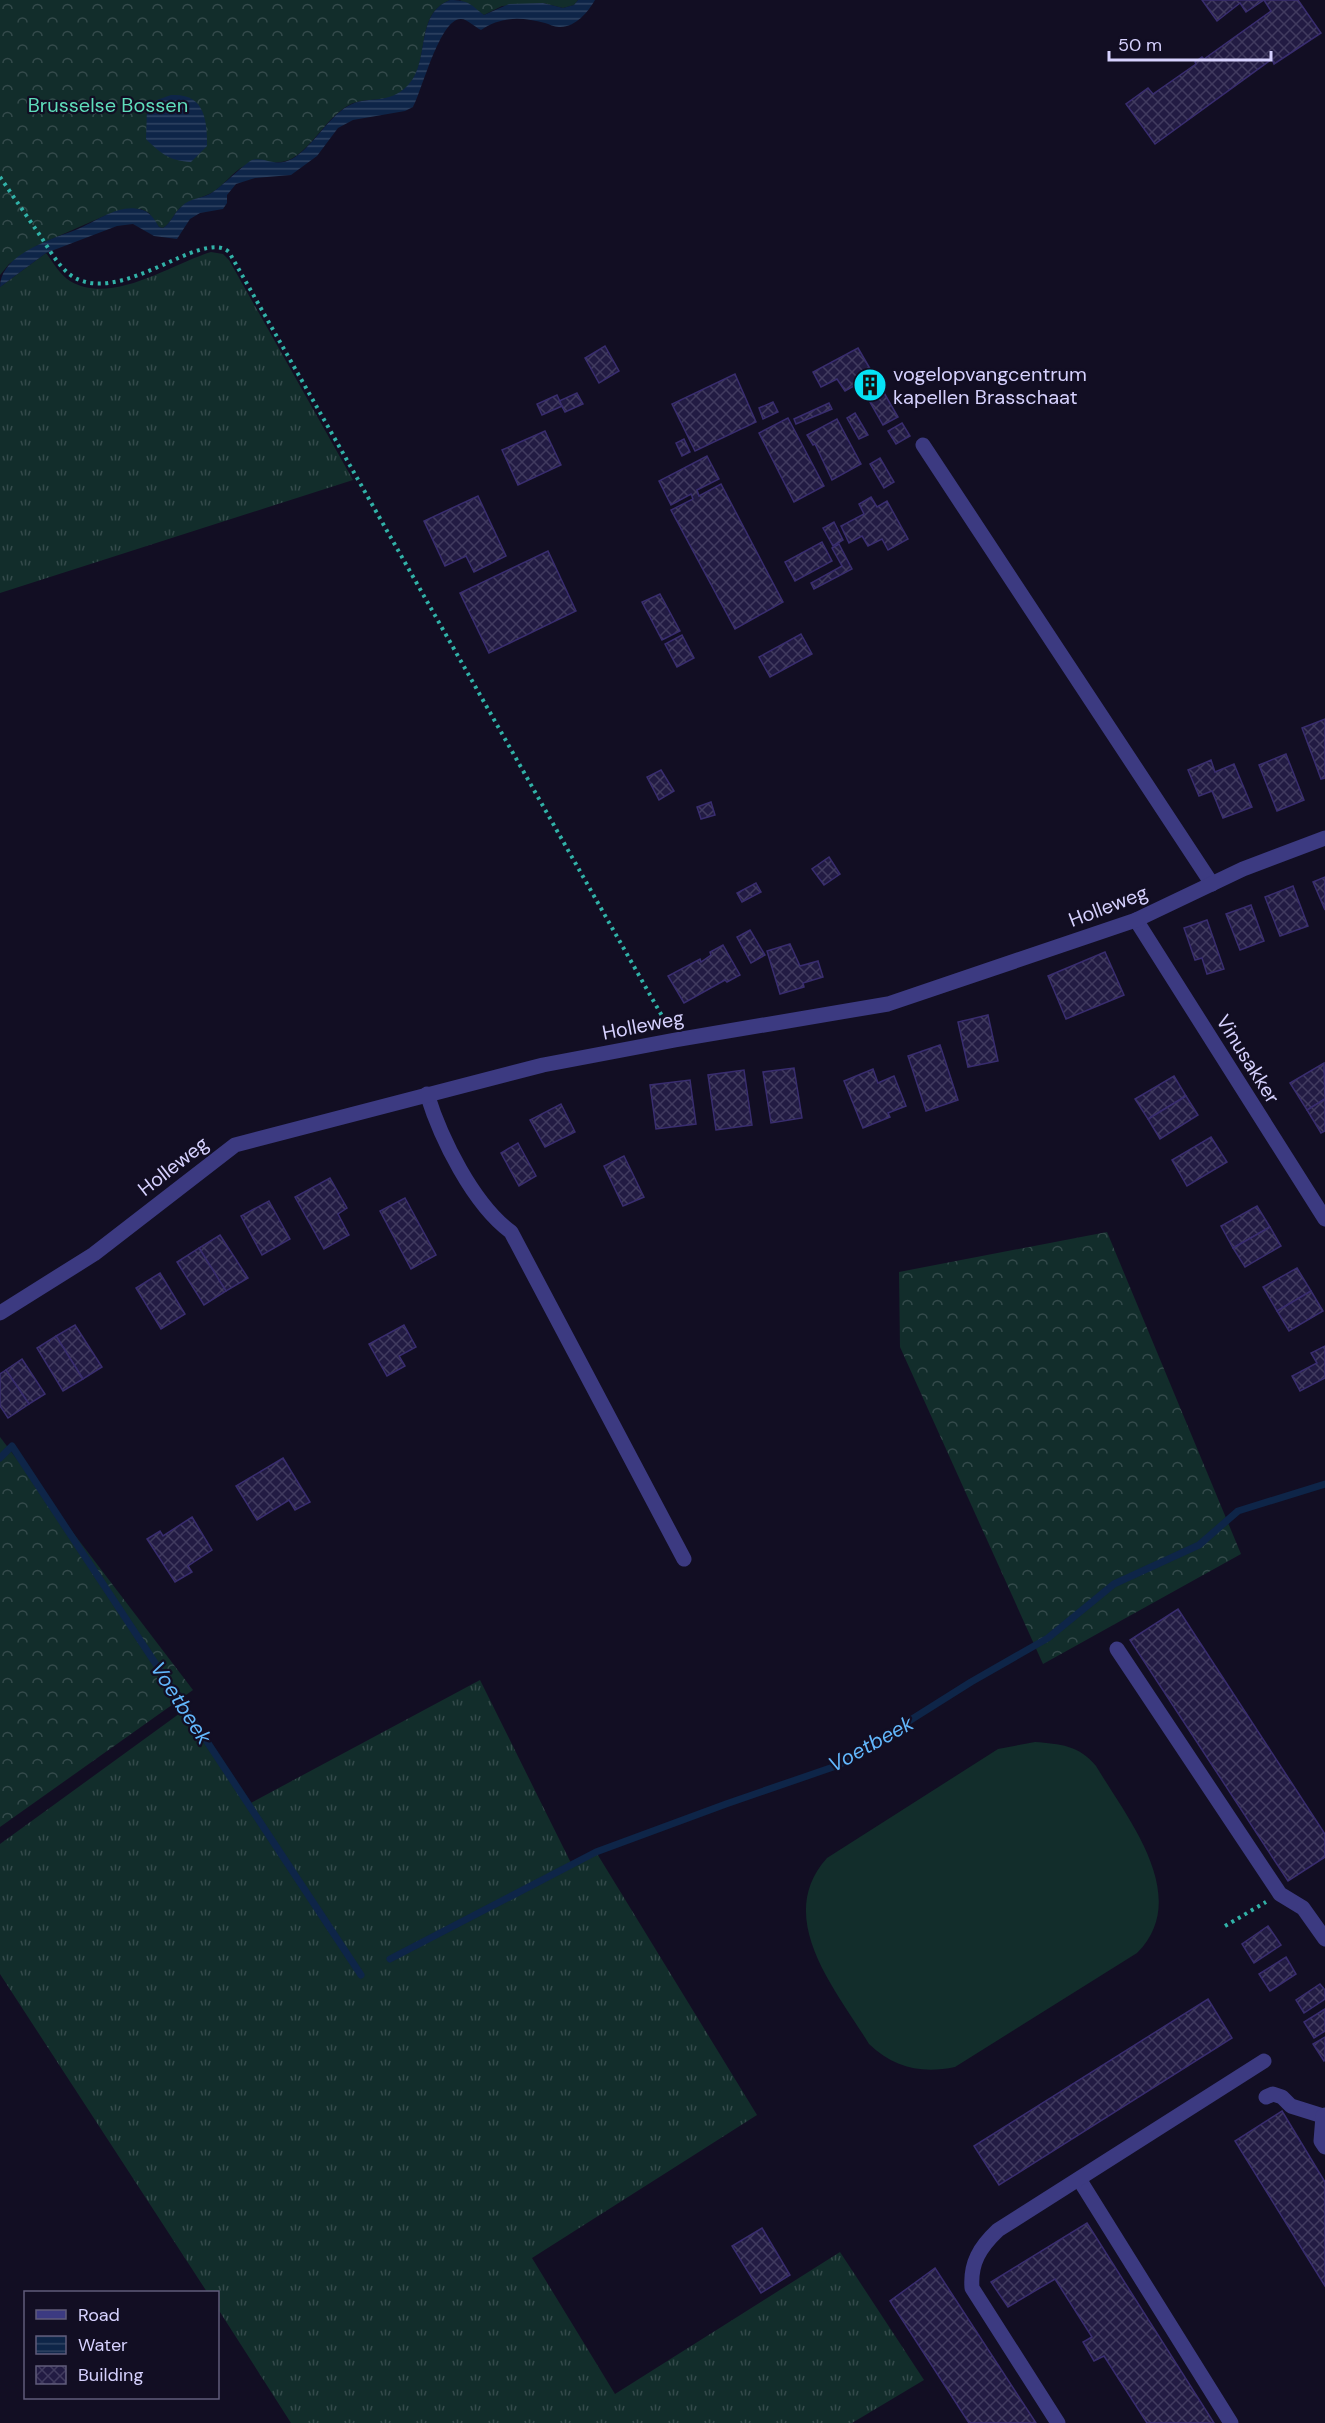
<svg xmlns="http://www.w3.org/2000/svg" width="1325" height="2423" font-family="'DM Sans',sans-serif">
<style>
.grass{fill:url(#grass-tufts)}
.forest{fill:url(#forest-crowns)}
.pitch{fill:#122d2b}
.water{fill:url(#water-rules)}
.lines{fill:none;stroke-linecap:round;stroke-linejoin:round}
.stream{stroke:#0e2548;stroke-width:7}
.building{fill:url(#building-cross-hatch);stroke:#392d6f;stroke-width:1.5}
.path{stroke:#31b2a8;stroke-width:4;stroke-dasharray:3 4.5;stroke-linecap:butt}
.minor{stroke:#3c3a81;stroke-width:15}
.labels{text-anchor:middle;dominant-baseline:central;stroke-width:4.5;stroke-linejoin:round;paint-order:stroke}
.park-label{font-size:20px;fill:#5fddbb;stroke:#120e23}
.poi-label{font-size:20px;fill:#d6d1fe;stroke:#120e23;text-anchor:start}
.street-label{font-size:20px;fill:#d6d1fe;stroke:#120e23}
.water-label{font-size:21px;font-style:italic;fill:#62b7fc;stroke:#120e23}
</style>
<defs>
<pattern id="grass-tufts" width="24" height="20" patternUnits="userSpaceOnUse" patternTransform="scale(1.5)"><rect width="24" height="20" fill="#122d2b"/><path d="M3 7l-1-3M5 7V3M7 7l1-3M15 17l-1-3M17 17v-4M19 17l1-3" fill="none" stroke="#344a4b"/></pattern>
<pattern id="forest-crowns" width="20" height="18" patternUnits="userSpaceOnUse" patternTransform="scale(1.5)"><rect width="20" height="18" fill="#122d2b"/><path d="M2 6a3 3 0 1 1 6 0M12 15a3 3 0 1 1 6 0" fill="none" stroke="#344a4b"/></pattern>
<pattern id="water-rules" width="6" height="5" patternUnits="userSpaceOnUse" patternTransform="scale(1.5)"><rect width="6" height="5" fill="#0e2548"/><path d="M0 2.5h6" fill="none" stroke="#304463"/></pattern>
<pattern id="building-cross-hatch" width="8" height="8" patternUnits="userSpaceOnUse" patternTransform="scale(1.5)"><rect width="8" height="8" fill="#221b43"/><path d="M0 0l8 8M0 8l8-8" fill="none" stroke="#413b5f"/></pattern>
</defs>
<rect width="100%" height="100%" fill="#120e23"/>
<g class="grass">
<path d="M 211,252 L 223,254 L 229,260 L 353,480 L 0,593 L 0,287 L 46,253 C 53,262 60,275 70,281 C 112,306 171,264 211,252 Z"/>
<path d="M 480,1680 L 572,1865 L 596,1852 L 757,2115 L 532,2258 L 615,2394 L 840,2252 L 924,2380 L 852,2423 L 291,2423 L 218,2309 L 218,2292 L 207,2292 L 0,1974 L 0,1844 L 183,1711 L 247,1805 Z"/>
</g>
<g class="forest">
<path d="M 0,0 L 450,0 C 412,15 433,65 405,89 C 385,106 369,95 349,105 C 327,117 315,144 293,158 C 278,167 259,158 244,166 C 234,171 224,185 213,192 C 203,198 190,199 181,207 C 174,213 171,223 163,228 L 159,227 L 149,213 L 141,209 L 111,213 L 36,246 L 9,264 L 0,275 Z"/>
<path d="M 460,0 L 578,0 L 574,5 L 563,8 L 543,3 L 502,6 L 484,15 Z"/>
<path d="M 1107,1232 L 1241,1554 L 1043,1664 L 900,1347 L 899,1272 Z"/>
<path d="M 0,1437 L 193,1690 L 0,1827 Z"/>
</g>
<path class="pitch" d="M 1035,1742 C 1060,1744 1079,1745 1096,1766 C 1127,1818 1193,1897 1137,1953 L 955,2067 C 922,2074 894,2068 869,2044 C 836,1990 773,1918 827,1858 L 998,1749 Z"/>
<g class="water">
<path d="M 450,0 C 469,0 471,5 484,15 L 509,4 L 543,3 L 563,8 L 574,5 L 578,0 L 595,0 C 588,12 575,28 559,27 C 554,27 549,24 545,23 C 522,17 501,16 481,30 C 475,27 467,19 461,19 C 440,18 422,91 413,107 L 405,111 L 353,120 L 338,128 L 317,156 L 291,175 L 255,178 L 236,184 L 227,195 L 227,203 L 223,209 L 200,213 L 190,219 L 177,239 L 154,236 L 133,224 L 117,226 L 46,253 L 0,287 C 0,254 52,239 78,229 C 97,221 117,205 139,209 C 150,211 154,219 159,227 L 163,228 C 171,223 174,213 181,207 C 190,197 203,199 213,192 C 221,187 248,161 252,160 C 265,156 275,168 292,159 C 314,146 326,119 348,106 C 367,95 385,105 404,89 C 433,66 412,15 450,0 Z"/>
<path d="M 171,95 C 205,93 207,120 207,146 L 191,162 C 170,161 161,154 146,139 L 147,109 L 157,100 Z"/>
</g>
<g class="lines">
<g class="stream">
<path d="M 0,1458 L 12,1446 L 361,1975"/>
<path d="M 390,1959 L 596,1852 L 726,1804 L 839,1765 L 971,1682 L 1048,1638 L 1114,1584 L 1199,1545 L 1238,1511 L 1325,1484"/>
</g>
</g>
<g class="building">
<path d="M 1202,0 L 1298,0 L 1321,33 L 1274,64 L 1272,59 L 1155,144 L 1126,104 L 1148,88 L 1153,94 L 1196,64 L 1195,62 L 1202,57 L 1204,59 L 1271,11 L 1264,0 L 1246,12 L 1240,3 L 1217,21 Z"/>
<path d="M 605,346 L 619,371 L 599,383 L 585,358 Z"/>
<path d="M 858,348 L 898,417 L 883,425 L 859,383 L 845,391 L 837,379 L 821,387 L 813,372 Z"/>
<path d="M 735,374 L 756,422 L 695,451 L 672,404 Z"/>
<path d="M 577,393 L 583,404 L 565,412 L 559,401 Z"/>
<path d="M 557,395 L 562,406 L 542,415 L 537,404 Z"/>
<path d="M 773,402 L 778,412 L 763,419 L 759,408 Z"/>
<path d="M 829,403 L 832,409 L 796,424 L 794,419 Z"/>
<path d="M 855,413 L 868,435 L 859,439 L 847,418 Z"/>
<path d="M 788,418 L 824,486 L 794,502 L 759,433 Z"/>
<path d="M 837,419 L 861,464 L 832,480 L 815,444 L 813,445 L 807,435 Z"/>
<path d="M 902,423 L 910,436 L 896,444 L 888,431 Z"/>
<path d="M 545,431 L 561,465 L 518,485 L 502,450 Z"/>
<path d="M 684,439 L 690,452 L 682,456 L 676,443 Z"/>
<path d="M 707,456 L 719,479 L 697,490 L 699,496 L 721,484 L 783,602 L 735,629 L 671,510 L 693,499 L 691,494 L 671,505 L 659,481 Z"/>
<path d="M 880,458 L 894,482 L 884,488 L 870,464 Z"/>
<path d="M 478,496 L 506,556 L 474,572 L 466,556 L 445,566 L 424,521 Z"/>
<path d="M 871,497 L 877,507 L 887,501 L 908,539 L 888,550 L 882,539 L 868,546 L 862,536 L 849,543 L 841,526 L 864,514 L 859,504 Z"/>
<path d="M 834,522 L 843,540 L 833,546 L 823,528 Z"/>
<path d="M 822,542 L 832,561 L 795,581 L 785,562 Z"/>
<path d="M 839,544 L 852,569 L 814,589 L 811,583 L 842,566 L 832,548 Z"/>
<path d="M 548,551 L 576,611 L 489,653 L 460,593 Z"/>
<path d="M 660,594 L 680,631 L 662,640 L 642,602 Z"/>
<path d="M 801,634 L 812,654 L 770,677 L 759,657 Z"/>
<path d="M 682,635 L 694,658 L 677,667 L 665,644 Z"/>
<path d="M 1325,719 L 1325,778 L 1321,779 L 1302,728 Z"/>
<path d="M 1286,754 L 1304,800 L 1277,811 L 1259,765 Z"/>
<path d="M 1211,760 L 1215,772 L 1234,764 L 1252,807 L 1223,818 L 1212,791 L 1199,796 L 1188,770 Z"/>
<path d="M 661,770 L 674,791 L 659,800 L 647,777 Z"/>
<path d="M 711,802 L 715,815 L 701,819 L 697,807 Z"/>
<path d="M 829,857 L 840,874 L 824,885 L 812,869 Z"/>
<path d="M 1325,877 L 1325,910 L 1313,882 Z"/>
<path d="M 756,883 L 761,892 L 742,902 L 737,893 Z"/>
<path d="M 1293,886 L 1308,926 L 1280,936 L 1265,897 Z"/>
<path d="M 1251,905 L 1264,941 L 1240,950 L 1226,914 Z"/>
<path d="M 1207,920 L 1224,969 L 1207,974 L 1202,958 L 1195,960 L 1184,928 Z"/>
<path d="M 750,930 L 765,955 L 751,963 L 737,937 Z"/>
<path d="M 790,944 L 800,966 L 818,961 L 823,977 L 803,983 L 804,987 L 780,994 L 767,951 Z"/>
<path d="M 723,945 L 740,975 L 727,982 L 725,980 L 684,1003 L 668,976 L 700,959 L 701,962 L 711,955 L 710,952 Z"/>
<path d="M 1105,952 L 1124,995 L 1066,1019 L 1048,976 Z"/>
<path d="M 988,1015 L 998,1061 L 968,1067 L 958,1022 Z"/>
<path d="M 940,1045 L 958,1100 L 926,1111 L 908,1056 Z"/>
<path d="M 1324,1063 L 1325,1099 L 1307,1110 L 1290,1083 Z"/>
<path d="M 794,1068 L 802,1118 L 771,1123 L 763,1072 Z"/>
<path d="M 873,1069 L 878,1083 L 894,1076 L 906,1106 L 888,1113 L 890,1117 L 863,1128 L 844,1081 Z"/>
<path d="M 744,1070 L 752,1125 L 716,1130 L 708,1075 Z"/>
<path d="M 1174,1076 L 1186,1096 L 1148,1119 L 1135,1099 Z"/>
<path d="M 690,1080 L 696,1124 L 656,1129 L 650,1085 Z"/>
<path d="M 1186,1096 L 1198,1115 L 1160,1139 L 1148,1119 Z"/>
<path d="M 1325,1099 L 1325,1131 L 1321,1133 L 1307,1110 Z"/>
<path d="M 561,1104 L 575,1132 L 545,1147 L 530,1120 Z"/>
<path d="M 1211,1137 L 1227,1162 L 1187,1186 L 1172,1160 Z"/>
<path d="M 518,1143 L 536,1176 L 519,1186 L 501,1153 Z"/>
<path d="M 624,1156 L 644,1197 L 623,1206 L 604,1166 Z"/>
<path d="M 330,1178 L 347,1208 L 338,1214 L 349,1235 L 324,1249 L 295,1197 Z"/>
<path d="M 405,1198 L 436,1255 L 411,1269 L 380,1211 Z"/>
<path d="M 269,1201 L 290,1239 L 262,1255 L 241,1216 Z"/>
<path d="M 1257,1206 L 1270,1227 L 1233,1248 L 1221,1226 Z"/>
<path d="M 1270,1227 L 1281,1246 L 1245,1267 L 1233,1248 Z"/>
<path d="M 220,1235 L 248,1278 L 226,1291 L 199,1248 Z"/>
<path d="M 199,1248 L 226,1291 L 204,1305 L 177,1262 Z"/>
<path d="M 1297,1268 L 1311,1291 L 1277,1311 L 1263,1287 Z"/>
<path d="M 160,1273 L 185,1314 L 161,1329 L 136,1288 Z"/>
<path d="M 1311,1291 L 1323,1311 L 1289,1331 L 1277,1311 Z"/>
<path d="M 75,1325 L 102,1367 L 83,1379 L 56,1336 Z"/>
<path d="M 404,1325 L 416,1347 L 399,1356 L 405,1366 L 387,1376 L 369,1344 Z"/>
<path d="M 56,1336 L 83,1379 L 63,1391 L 37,1348 Z"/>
<path d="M 1325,1346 L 1325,1378 L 1300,1391 L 1292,1376 L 1317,1363 L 1311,1353 Z"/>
<path d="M 22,1359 L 45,1394 L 29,1404 L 6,1370 Z"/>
<path d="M 6,1370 L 29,1404 L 8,1418 L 0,1406 L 0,1374 Z"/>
<path d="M 283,1458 L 310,1502 L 295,1510 L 289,1500 L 257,1520 L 236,1486 Z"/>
<path d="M 192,1517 L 212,1550 L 188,1566 L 192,1572 L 175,1582 L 147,1539 L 160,1531 L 163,1536 Z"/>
<path d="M 1178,1609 L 1325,1834 L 1325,1857 L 1288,1881 L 1130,1640 Z"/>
<path d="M 1268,1926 L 1281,1945 L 1254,1963 L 1242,1944 Z"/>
<path d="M 1286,1957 L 1296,1974 L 1270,1991 L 1259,1974 Z"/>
<path d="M 1320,1984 L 1325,1990 L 1325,1999 L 1304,2013 L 1296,2000 Z"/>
<path d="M 1208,1999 L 1232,2038 L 999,2185 L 974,2146 Z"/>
<path d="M 1325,2009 L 1325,2031 L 1314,2038 L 1304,2022 Z"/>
<path d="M 1325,2037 L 1325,2060 L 1324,2061 L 1313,2044 Z"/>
<path d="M 1282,2111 L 1325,2182 L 1325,2286 L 1235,2141 Z"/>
<path d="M 1087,2223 L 1214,2423 L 1147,2423 L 1104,2356 L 1094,2361 L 1083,2342 L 1092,2337 L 1055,2279 L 1008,2307 L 991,2282 Z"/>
<path d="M 762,2228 L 790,2275 L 761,2293 L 732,2246 Z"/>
<path d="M 935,2268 L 1036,2423 L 969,2423 L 890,2301 Z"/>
</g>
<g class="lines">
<g class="path">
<path d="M 0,177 C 13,196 26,215 39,234 C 48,247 56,263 69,274 C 118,311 201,227 229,252 L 666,1023"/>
<path d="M 1225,1926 L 1266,1902"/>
</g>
<g class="minor">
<path d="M 923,445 L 1212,884"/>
<path d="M 1136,920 L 1325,1219"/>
<path d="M 427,1094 C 441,1139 473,1204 511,1232 L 684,1559"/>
<path d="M 0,1313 L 94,1254 L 235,1145 L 543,1065 L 675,1040 L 888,1004 L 1136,920 L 1243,869 L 1325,838"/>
<path d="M 1117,1649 L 1280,1894 L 1303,1908 L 1325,1939"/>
<path d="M 1266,2097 L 1273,2094 L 1282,2097 L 1291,2106 L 1323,2116"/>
<path d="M 1325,2115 L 1323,2116 L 1321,2141 L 1325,2147"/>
<path d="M 1079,2179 L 1231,2423"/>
<path d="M 1058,2423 L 972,2288 C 970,2263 980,2247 998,2230 L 1264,2061"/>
</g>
</g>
<defs>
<g id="building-disc" transform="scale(1.725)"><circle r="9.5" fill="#05e2f6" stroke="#120e23"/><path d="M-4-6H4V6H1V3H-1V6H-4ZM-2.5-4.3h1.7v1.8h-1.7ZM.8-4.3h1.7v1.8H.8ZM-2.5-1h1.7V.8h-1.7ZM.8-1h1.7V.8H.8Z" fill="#111"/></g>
</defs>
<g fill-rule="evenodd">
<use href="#building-disc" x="870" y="385"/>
</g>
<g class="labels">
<g class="park-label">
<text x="108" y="105">Brusselse Bossen</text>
</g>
<g class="poi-label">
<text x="893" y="374">vogelopvangcentrum<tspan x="893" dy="23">kapellen Brasschaat</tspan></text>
</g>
<g class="street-label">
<text transform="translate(1108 906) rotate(-21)">Holleweg</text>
<text transform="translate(643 1025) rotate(-11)">Holleweg</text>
<text transform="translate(1248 1059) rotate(58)">Vinusakker</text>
<text transform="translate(173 1166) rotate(-38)">Holleweg</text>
</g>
<g class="water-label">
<text transform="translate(181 1703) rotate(57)">Voetbeek</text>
<text transform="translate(871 1744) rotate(-29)">Voetbeek</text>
</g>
</g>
<rect x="24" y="2291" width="195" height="108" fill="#120e23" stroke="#605c7b" stroke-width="1.5"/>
<rect x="36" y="2310" width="30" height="9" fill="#3c3a81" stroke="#605c7b" stroke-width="1.5"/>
<text x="78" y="2321" font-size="18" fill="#d6d1fe">Road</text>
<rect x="36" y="2336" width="30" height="18" fill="url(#water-rules)" stroke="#605c7b" stroke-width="1.5"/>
<text x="78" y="2351" font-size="18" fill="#d6d1fe">Water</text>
<rect x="36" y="2366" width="30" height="18" fill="url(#building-cross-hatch)" stroke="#605c7b" stroke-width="1.5"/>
<text x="78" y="2381" font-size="18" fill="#d6d1fe">Building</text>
<path d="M1109 51v9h162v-9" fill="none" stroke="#d6d1fe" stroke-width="3"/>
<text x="1118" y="51" font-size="18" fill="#d6d1fe" stroke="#120e23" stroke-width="4.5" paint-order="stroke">50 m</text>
</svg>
